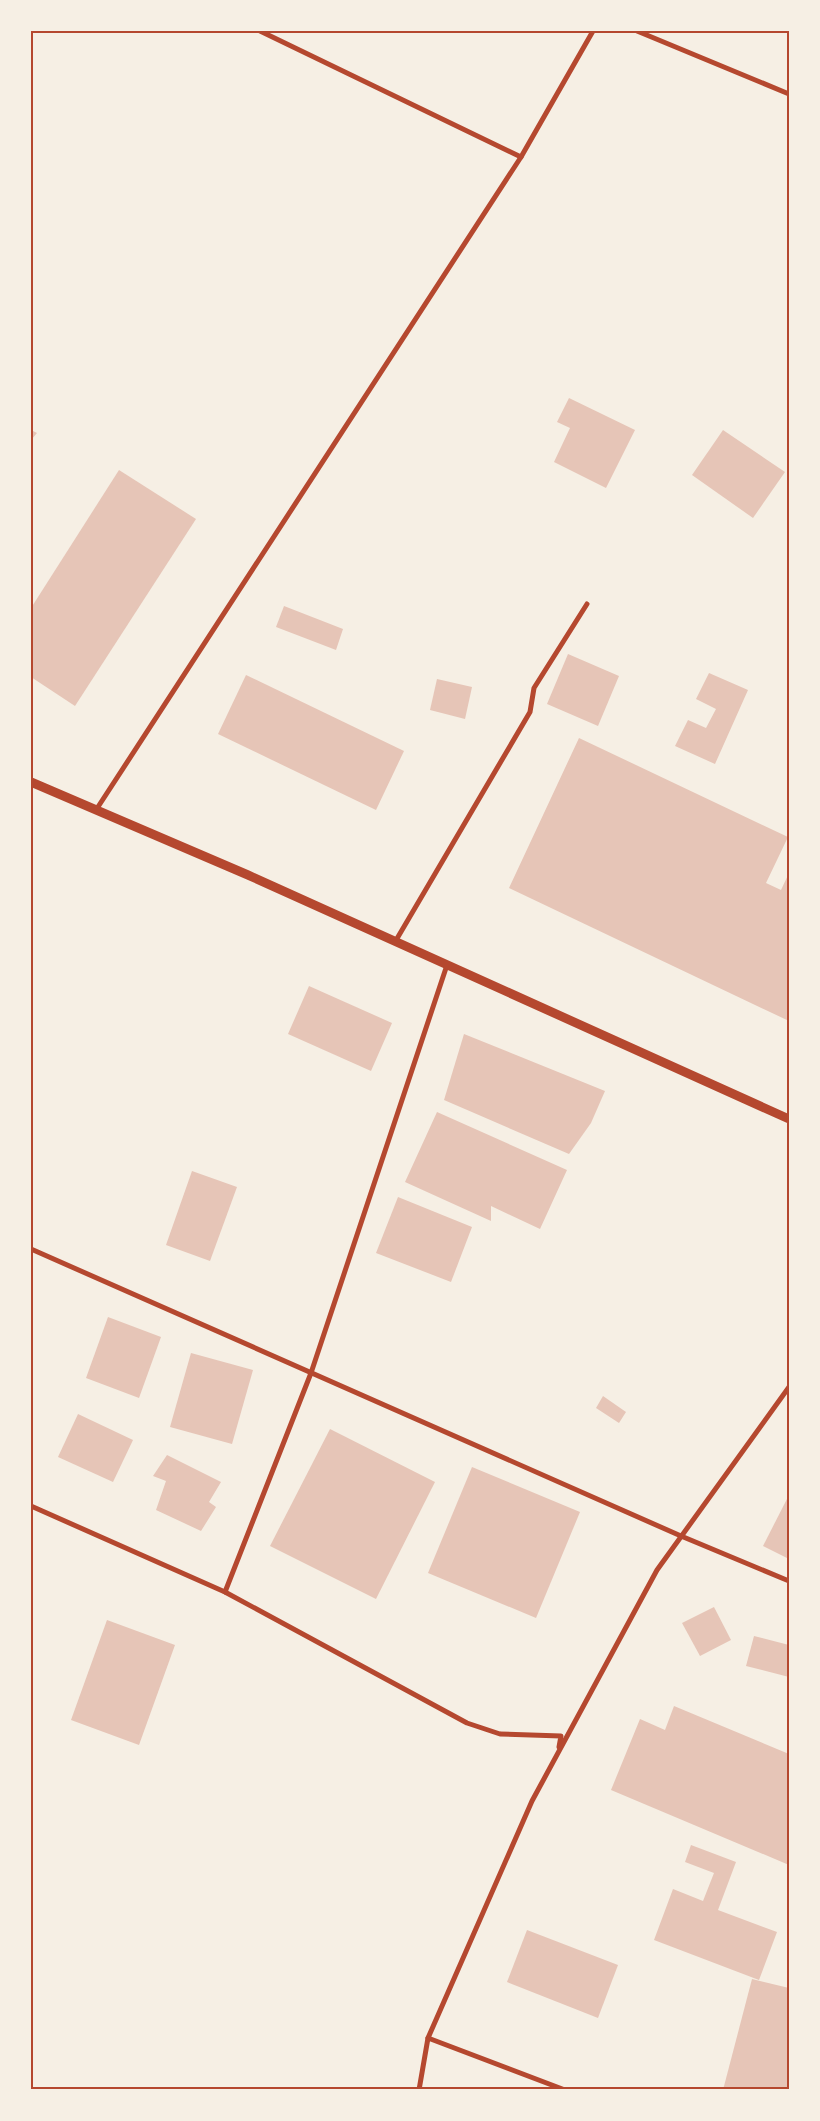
<svg xmlns="http://www.w3.org/2000/svg" width="820" height="2121" font-family="'Work Sans',sans-serif">
<style>
.building{fill:#e6c5b7}
.lines{fill:none;stroke-linecap:round;stroke-linejoin:round}
.minor{stroke:#b5482f;stroke-width:5}
.tertiary{stroke:#b5482f;stroke-width:9}
.neatline{fill:none;stroke:#b5482f;stroke-width:2}
</style>
<rect width="100%" height="100%" fill="#f6efe4"/>
<g class="building">
<path d="M 569,398 L 635,430 L 606,488 L 554,462 L 570,428 L 557,422 Z"/>
<path d="M 31,430 L 37,433 L 31,440 Z"/>
<path d="M 723,430 L 785,472 L 753,518 L 692,475 Z"/>
<path d="M 119,470 L 196,519 L 75,706 L 31,677 L 31,608 Z"/>
<path d="M 284,606 L 343,629 L 336,650 L 276,627 Z"/>
<path d="M 568,654 L 619,676 L 598,726 L 547,704 Z"/>
<path d="M 709,673 L 748,690 L 715,764 L 675,746 L 688,720 L 706,728 L 716,709 L 696,699 Z"/>
<path d="M 246,675 L 404,751 L 376,810 L 218,734 Z"/>
<path d="M 437,679 L 472,687 L 465,719 L 430,710 Z"/>
<path d="M 579,738 L 788,837 L 766,883 L 781,890 L 789,873 L 789,1021 L 509,888 Z"/>
<path d="M 309,986 L 392,1023 L 371,1071 L 288,1034 Z"/>
<path d="M 464,1034 L 605,1091 L 591,1123 L 569,1154 L 444,1100 Z"/>
<path d="M 437,1112 L 567,1170 L 540,1229 L 491,1206 L 491,1221 L 405,1182 Z"/>
<path d="M 192,1171 L 237,1187 L 210,1261 L 166,1245 Z"/>
<path d="M 398,1197 L 472,1227 L 451,1282 L 376,1253 Z"/>
<path d="M 108,1317 L 161,1337 L 139,1398 L 86,1378 Z"/>
<path d="M 191,1353 L 253,1370 L 232,1444 L 170,1427 Z"/>
<path d="M 603,1396 L 626,1412 L 619,1423 L 596,1408 Z"/>
<path d="M 78,1414 L 133,1440 L 113,1482 L 58,1457 Z"/>
<path d="M 330,1429 L 435,1482 L 376,1599 L 270,1546 Z"/>
<path d="M 167,1455 L 221,1482 L 209,1502 L 216,1507 L 201,1531 L 156,1510 L 166,1481 L 153,1476 Z"/>
<path d="M 472,1467 L 580,1512 L 536,1618 L 428,1573 Z"/>
<path d="M 789,1495 L 789,1559 L 763,1546 Z"/>
<path d="M 714,1607 L 731,1640 L 700,1656 L 682,1623 Z"/>
<path d="M 107,1620 L 175,1645 L 139,1745 L 71,1720 Z"/>
<path d="M 754,1636 L 789,1645 L 789,1677 L 746,1666 Z"/>
<path d="M 674,1706 L 789,1754 L 789,1865 L 611,1790 L 640,1719 L 665,1730 Z"/>
<path d="M 691,1845 L 736,1862 L 718,1910 L 777,1932 L 759,1980 L 654,1940 L 673,1889 L 703,1901 L 714,1873 L 685,1862 Z"/>
<path d="M 527,1930 L 618,1965 L 598,2018 L 507,1982 Z"/>
<path d="M 752,1979 L 789,1988 L 789,2090 L 723,2090 Z"/>
</g>
<g class="lines">
<g class="minor">
<path d="M 260,31 L 521,157 L 593,31"/>
<path d="M 637,31 L 789,94"/>
<path d="M 96,810 L 521,157"/>
<path d="M 395,942 L 530,712 L 534,688 L 587,604"/>
<path d="M 31,1249 L 681,1536 L 789,1581"/>
<path d="M 31,1506 L 225,1592 L 467,1723 L 500,1734 L 561,1736 L 559,1747"/>
<path d="M 225,1592 L 311,1373 L 447,965"/>
<path d="M 428,2038 L 565,2090"/>
<path d="M 419,2090 L 428,2038 L 532,1801 L 657,1570 L 789,1387"/>
</g>
<path class="tertiary" d="M 31,782 L 248,875 L 789,1119"/>
</g>
<rect width="820" height="2121" fill="none" stroke="#f6efe4" stroke-width="65"/>
<rect x="32" y="32" width="756" height="2056" class="neatline"/>
</svg>
